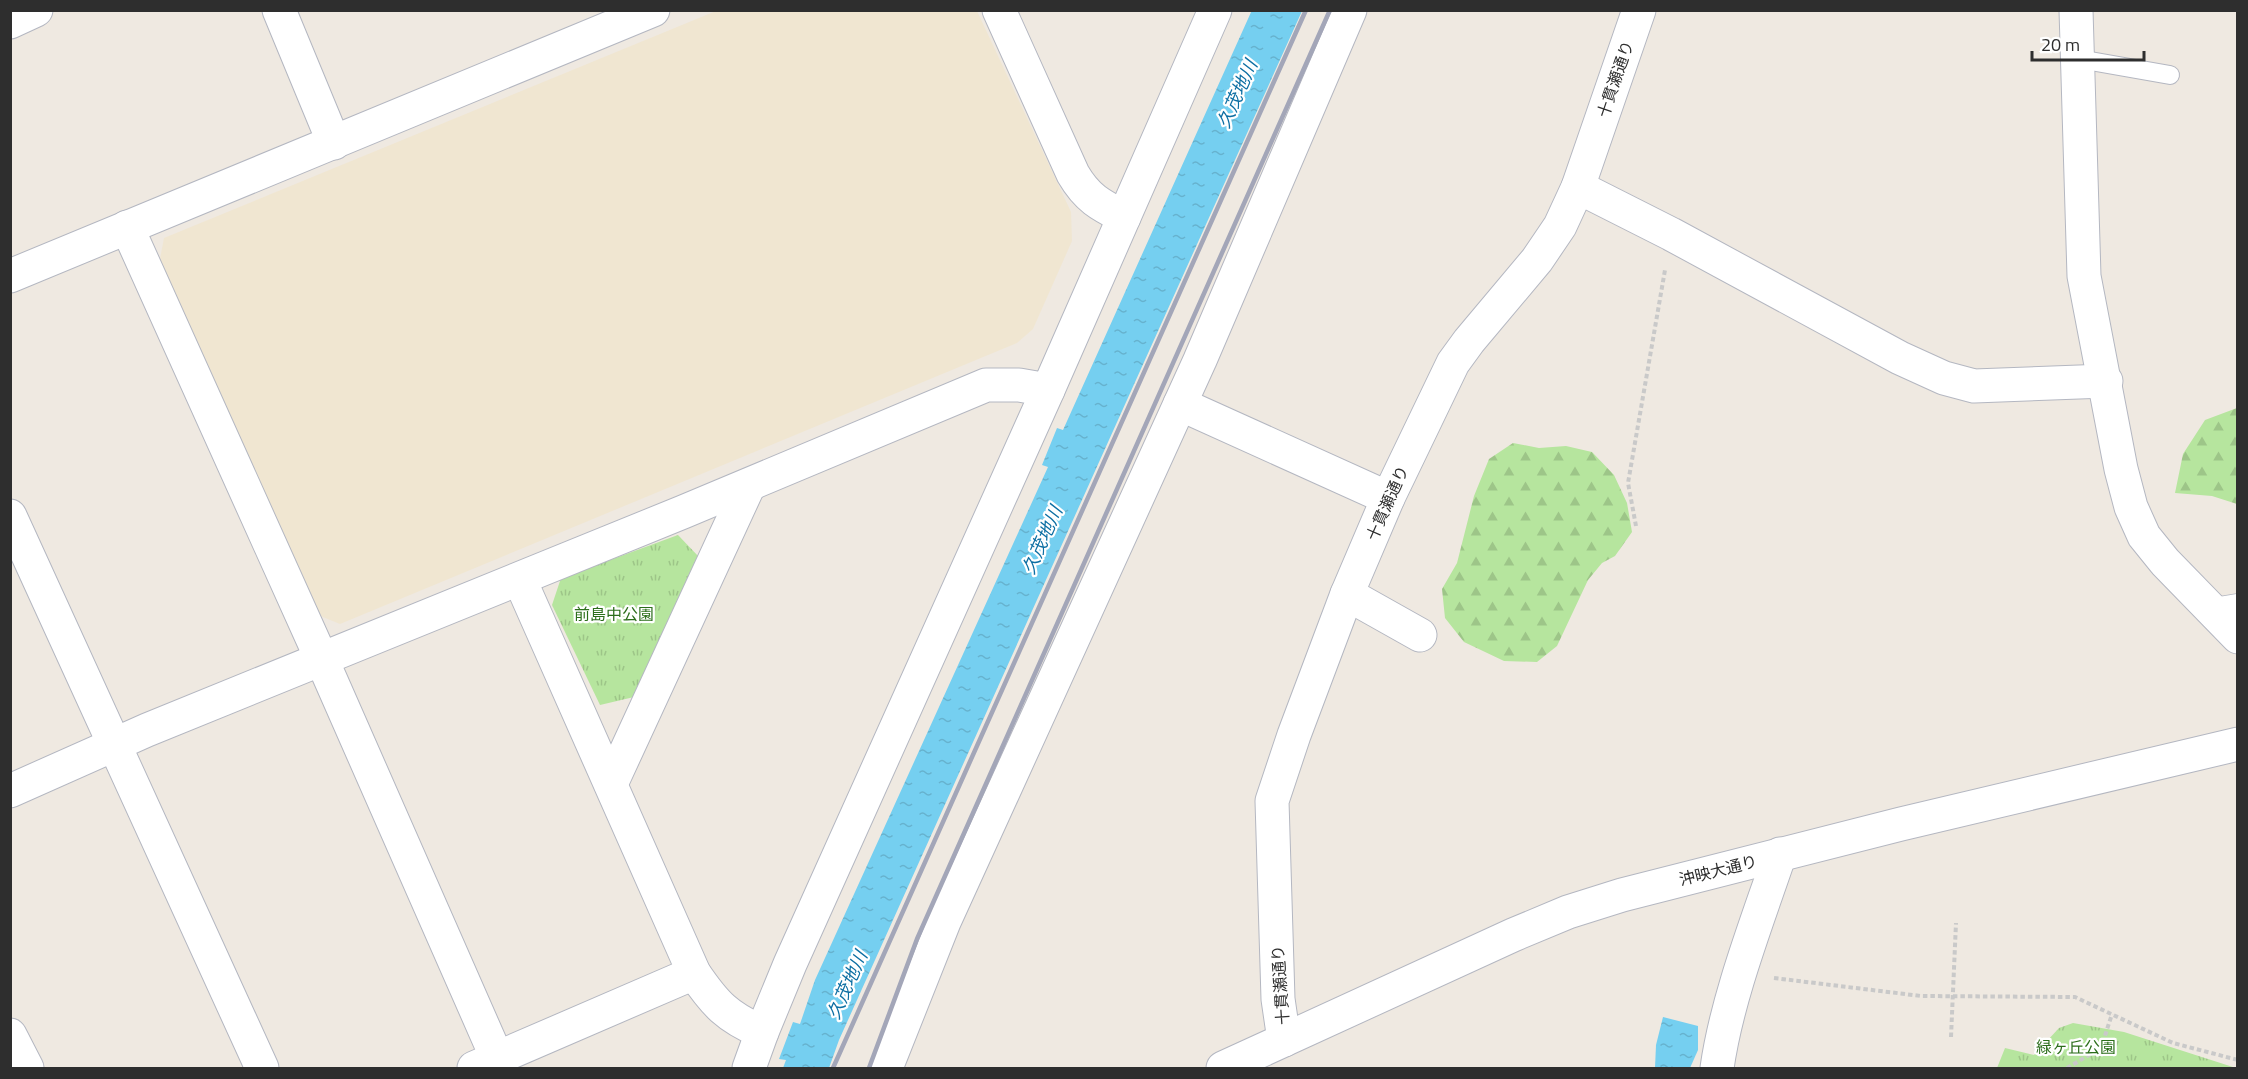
<svg xmlns="http://www.w3.org/2000/svg" width="2248" height="1079" font-family="'Titillium Web','Noto Sans JP',sans-serif">
<style>
.education{fill:#f0e6d1}
.forest{fill:url(#forest-firs)}
.park{fill:url(#park-tufts)}
.water{fill:url(#water-ripples)}
.lines{fill:none;stroke-linecap:round;stroke-linejoin:round}
.lane-casing{stroke:#b4b7c1;stroke-width:20}
.street-casing{stroke:#b4b7c1;stroke-width:35}
.secondary-casing{stroke:#b4b7c1;stroke-width:35}
.path{stroke:#c9c9c9;stroke-width:4;stroke-dasharray:4.5 3;stroke-linecap:butt}
.lane{stroke:#fff;stroke-width:18}
.street{stroke:#fff;stroke-width:33}
.secondary{stroke:#fff;stroke-width:33}
.rail{stroke:#a3a6b8;stroke-width:4.5}
.labels{text-anchor:middle;dominant-baseline:central;stroke-width:4.5;stroke-linejoin:round;paint-order:stroke}
.street-label{font-size:16px;fill:#2e2e2e;stroke:#fff}
.park-label{font-size:16px;fill:#2c6e1b;stroke:#fff}
.water-label{font-size:18px;font-style:italic;fill:#0d6fa3;stroke:#fff}
</style>
<defs>
<pattern id="forest-firs" width="22" height="20" patternUnits="userSpaceOnUse" patternTransform="scale(1.5)"><rect width="22" height="20" fill="#b6e59e"/><path d="M5 1l3.5 6h-7zM16 11l3.5 6h-7z" fill="#9dc588"/></pattern>
<pattern id="park-tufts" width="24" height="20" patternUnits="userSpaceOnUse" patternTransform="scale(1.5)"><rect width="24" height="20" fill="#b6e59e"/><path d="M3 7l-1-3M5 7V3M7 7l1-3M15 17l-1-3M17 17v-4M19 17l1-3" fill="none" stroke="#9dc588"/></pattern>
<pattern id="water-ripples" width="26" height="14" patternUnits="userSpaceOnUse" patternTransform="scale(1.5)"><rect width="26" height="14" fill="#75cff0"/><path d="M2 4q2-2 4 0t4 0M15 11q2-2 4 0t4 0" fill="none" stroke="#66b2ce"/></pattern>
</defs>
<rect width="100%" height="100%" fill="#efe9e1"/>
<path class="education" d="M 716,11 L 977,11 L 1071,212 L 1072,241 L 1033,329 L 1017,343 L 340,624 L 318,615 L 209,375 L 160,259 L 164,238 Z"/>
<g class="forest">
<path d="M 2237,408 L 2237,504 L 2212,496 L 2175,493 L 2183,454 L 2205,420 Z"/>
<path d="M 1513,443 L 1539,448 L 1566,446 L 1592,452 L 1614,475 L 1627,503 L 1632,532 L 1615,556 L 1602,563 L 1588,580 L 1557,646 L 1537,662 L 1504,661 L 1464,642 L 1445,618 L 1442,589 L 1457,563 L 1474,496 L 1489,459 Z"/>
</g>
<g class="park">
<path d="M 678,535 L 699,557 L 634,697 L 600,705 L 552,605 L 561,578 Z"/>
<path d="M 2073,1023 L 2124,1032 L 2236,1068 L 1997,1068 L 2005,1048 L 2034,1055 L 2059,1028 Z"/>
</g>
<g class="water">
<path d="M 1252,10 L 1302,11 L 839,1040 L 829,1068 L 783,1068 L 786,1060 L 779,1059 L 793,1022 L 800,1024 L 815,980 L 1048,467 L 1042,465 L 1057,428 L 1063,430 Z"/>
<path d="M 1663,1017 L 1698,1026 L 1698,1050 L 1690,1068 L 1655,1068 L 1656,1045 Z"/>
</g>
<g class="lines">
<g class="lane-casing">
<g id="lane">
<path d="M 2079,59 L 2170,75"/>
<path d="M 2208,608 L 2238,603"/>
</g>
</g>
<g class="street-casing">
<g id="street">
<path d="M 279,10 L 334,143"/>
<path d="M 999,10 L 1073,174 C 1087,198 1100,205 1124,217"/>
<path d="M 2076,10 L 2084,276 L 2121,469 L 2131,507 L 2144,536 L 2165,562 L 2238,637"/>
<path d="M 1578,187 L 1671,234 L 1900,358 L 1944,378 L 1974,386 L 2106,381"/>
<path d="M 127,227 L 322,660 L 497,1058"/>
<path d="M 10,276 L 653,10"/>
<path d="M 1180,404 L 1388,498"/>
<path d="M 10,516 L 262,1068"/>
<path d="M 520,580 L 694,973 C 715,1004 727,1017 762,1032"/>
<path d="M 1347,594 L 1420,635"/>
<path d="M 611,784 L 749,485"/>
<path d="M 10,791 L 147,730 L 683,512 L 986,385 L 1019,385 L 1048,390"/>
<path d="M 10,1035 L 27,1068"/>
<path d="M 1284,1040 L 1278,999 L 1272,801 L 1294,735 L 1347,594 L 1388,498 L 1453,363 L 1469,341 L 1537,260 L 1560,226 L 1578,187 L 1639,10"/>
<path d="M 474,1068 L 694,973"/>
<path d="M 1717,1068 C 1727,998 1757,922 1780,854"/>
</g>
</g>
<g class="secondary-casing">
<g id="secondary">
<path d="M 10,22 L 36,10"/>
<path d="M 749,1068 L 762,1032 L 790,964 L 1048,390 L 1215,10"/>
<path d="M 886,1068 L 944,922 L 1200,360 L 1350,10"/>
<path d="M 1223,1068 L 1513,935 L 1568,912 L 1622,895 L 1901,824 L 2238,744"/>
</g>
</g>
<g class="path">
<path d="M 1636,526 L 1628,483 L 1665,270"/>
<path d="M 1774,978 L 1921,996 L 2075,997 L 2173,1043 L 2238,1060"/>
<path d="M 1951,1037 L 1956,923"/>
<path d="M 2067,1068 L 2101,1048 L 2112,1014"/>
</g>
<use href="#lane" class="lane"/>
<use href="#street" class="street"/>
<use href="#secondary" class="secondary"/>
<g class="rail">
<path d="M 833,1068 L 1306,10"/>
<path d="M 869,1068 L 917,939 L 1330,10"/>
</g>
</g>
<g class="labels">
<g class="street-label">
<text transform="translate(1615 79) rotate(-71)">十貫瀬通り</text>
<text transform="translate(1387 503) rotate(-66)">十貫瀬通り</text>
<text transform="translate(1718 870) rotate(-14)">沖映大通り</text>
<text transform="translate(1280 985) rotate(-94)">十貫瀬通り</text>
</g>
<g class="park-label">
<text x="614" y="614">前島中公園</text>
<text x="2076" y="1047">緑ヶ丘公園</text>
</g>
<g class="water-label">
<text transform="translate(1237 94) rotate(-66)">久茂地川</text>
<text transform="translate(1042 540) rotate(-66)">久茂地川</text>
<text transform="translate(847 985) rotate(-66)">久茂地川</text>
</g>
</g>
<rect width="2248" height="1079" fill="none" stroke="#2e2e2e" stroke-width="24"/>
<path d="M2032 51v9h112v-9" fill="none" stroke="#2e2e2e" stroke-width="3"/>
<text x="2041" y="51" font-size="18" fill="#2e2e2e" stroke="#ffffff" stroke-width="4.5" paint-order="stroke">20 m</text>
</svg>
